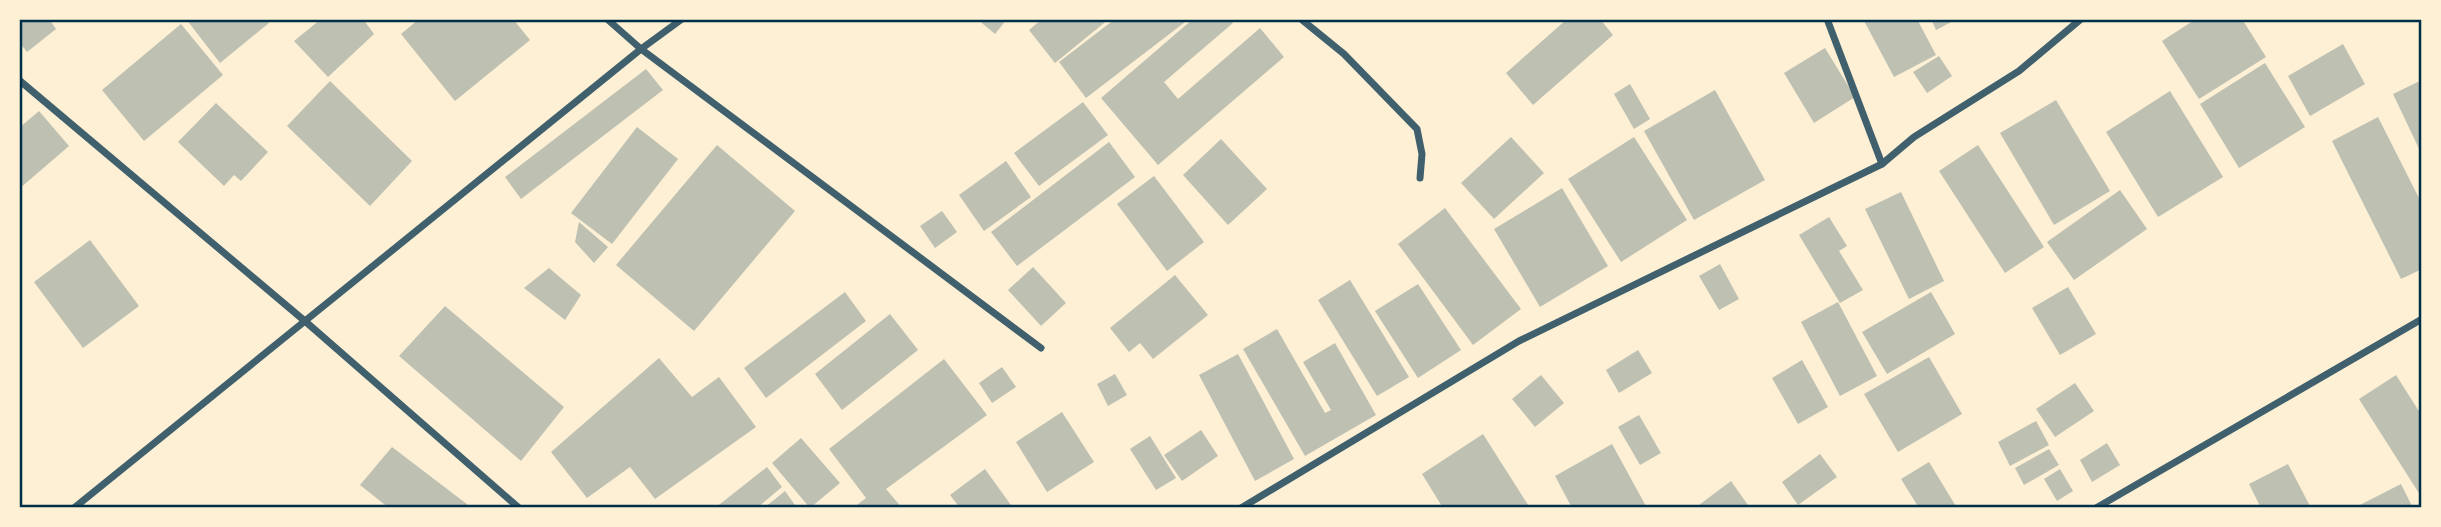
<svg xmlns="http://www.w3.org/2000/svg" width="2441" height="527" font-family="Barlow,sans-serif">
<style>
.building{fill:#bec0b2}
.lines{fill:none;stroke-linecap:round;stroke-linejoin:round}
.minor{stroke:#3f606c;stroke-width:7}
.neatline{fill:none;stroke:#003049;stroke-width:2.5}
</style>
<rect width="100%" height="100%" fill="#fdf0d5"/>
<g class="building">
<path d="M 19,19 L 49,19 L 56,29 L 27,52 L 19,42 Z"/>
<path d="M 186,19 L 265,19 L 269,23 L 220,63 Z"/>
<path d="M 321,19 L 363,19 L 374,34 L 328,77 L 294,41 Z"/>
<path d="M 419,19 L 513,19 L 530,40 L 455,101 L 401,34 Z"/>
<path d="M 977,19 L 1007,19 L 995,34 Z"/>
<path d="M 1042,19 L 1109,19 L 1055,63 L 1029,30 Z"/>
<path d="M 1115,19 L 1189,19 L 1086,98 L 1059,62 Z"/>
<path d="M 1193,19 L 1230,19 L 1233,23 L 1164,82 L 1178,99 L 1260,28 L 1284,57 L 1158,165 L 1101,98 Z"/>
<path d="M 1567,19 L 1600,19 L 1613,35 L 1533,105 L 1506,73 Z"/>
<path d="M 1863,19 L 1917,19 L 1936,55 L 1894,77 Z"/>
<path d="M 1931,19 L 1957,19 L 1936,30 Z"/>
<path d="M 2196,19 L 2242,19 L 2266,57 L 2199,99 L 2162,41 Z"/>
<path d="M 181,24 L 223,75 L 144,141 L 102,90 Z"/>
<path d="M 2343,44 L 2365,84 L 2310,116 L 2288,76 Z"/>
<path d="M 1825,48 L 1855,97 L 1814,123 L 1784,73 Z"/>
<path d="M 1939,56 L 1952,76 L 1927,93 L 1913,72 Z"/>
<path d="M 2265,63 L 2305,127 L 2239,168 L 2200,104 Z"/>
<path d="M 646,69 L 663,90 L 521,199 L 505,177 Z"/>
<path d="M 2422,80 L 2422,155 L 2393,94 Z"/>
<path d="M 330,81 L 412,161 L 370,206 L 287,126 Z"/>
<path d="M 1630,84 L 1650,119 L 1634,129 L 1614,94 Z"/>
<path d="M 1715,90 L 1765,180 L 1694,220 L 1644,131 Z"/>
<path d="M 2170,91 L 2223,177 L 2158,217 L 2106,132 Z"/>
<path d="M 2056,100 L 2110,191 L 2054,225 L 2000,133 Z"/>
<path d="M 1083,102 L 1108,135 L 1039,186 L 1014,153 Z"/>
<path d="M 216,103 L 268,152 L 241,181 L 234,175 L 224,186 L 178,142 Z"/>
<path d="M 39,111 L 69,146 L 19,189 L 19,128 Z"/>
<path d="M 2378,117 L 2422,204 L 2422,269 L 2401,279 L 2332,141 Z"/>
<path d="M 637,127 L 678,159 L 612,244 L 571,213 Z"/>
<path d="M 1511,137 L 1544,173 L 1494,219 L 1461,183 Z"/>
<path d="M 1634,137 L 1687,220 L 1621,262 L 1568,179 Z"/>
<path d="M 1221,139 L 1267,189 L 1228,225 L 1183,175 Z"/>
<path d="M 1109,142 L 1135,177 L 1017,266 L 991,232 Z"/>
<path d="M 717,145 L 795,211 L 694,331 L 616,265 Z"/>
<path d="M 1978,145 L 2044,247 L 2005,273 L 1939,171 Z"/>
<path d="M 1006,161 L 1031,197 L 984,231 L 959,195 Z"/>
<path d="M 1154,176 L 1204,242 L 1167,271 L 1117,204 Z"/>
<path d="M 1562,188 L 1608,266 L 1540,307 L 1494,229 Z"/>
<path d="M 2120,190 L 2147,229 L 2074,280 L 2047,242 Z"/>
<path d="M 1901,192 L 1944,281 L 1909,299 L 1865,209 Z"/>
<path d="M 1445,208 L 1521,309 L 1473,345 L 1398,244 Z"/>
<path d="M 942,211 L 957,232 L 935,248 L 920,226 Z"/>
<path d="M 1829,217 L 1847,246 L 1839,251 L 1863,290 L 1840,303 L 1799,235 Z"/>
<path d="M 579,222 L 608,247 L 594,263 L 575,242 Z"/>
<path d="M 90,240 L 139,306 L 83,348 L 34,282 Z"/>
<path d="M 1720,264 L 1739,299 L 1719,310 L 1699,276 Z"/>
<path d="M 1033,267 L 1066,303 L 1041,326 L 1008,290 Z"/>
<path d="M 549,268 L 581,295 L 565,320 L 524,288 Z"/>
<path d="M 1175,275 L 1208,315 L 1153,359 L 1140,343 L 1129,352 L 1110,328 Z"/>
<path d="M 1350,280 L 1409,377 L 1377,396 L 1318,300 Z"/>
<path d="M 1418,284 L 1461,350 L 1418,378 L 1375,311 Z"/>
<path d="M 2068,287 L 2096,334 L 2060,355 L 2032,308 Z"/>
<path d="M 845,292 L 866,321 L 766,398 L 744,368 Z"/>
<path d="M 1931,292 L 1955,334 L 1887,374 L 1862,332 Z"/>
<path d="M 1838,302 L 1877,376 L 1840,396 L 1801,322 Z"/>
<path d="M 445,306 L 564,407 L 521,461 L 399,356 Z"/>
<path d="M 890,314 L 918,350 L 842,410 L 815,374 Z"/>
<path d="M 1277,329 L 1325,413 L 1331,410 L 1303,362 L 1335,343 L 1376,415 L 1305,456 L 1243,349 Z"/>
<path d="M 1638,350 L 1652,373 L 1619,393 L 1606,370 Z"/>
<path d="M 1238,354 L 1294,459 L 1255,481 L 1199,375 Z"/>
<path d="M 1929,357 L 1962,414 L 1898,452 L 1864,394 Z"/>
<path d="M 659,358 L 692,397 L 719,377 L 756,427 L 655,499 L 630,467 L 587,498 L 551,452 Z"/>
<path d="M 944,359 L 987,415 L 886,489 L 902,508 L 853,508 L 866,498 L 829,449 Z"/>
<path d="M 1802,360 L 1828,407 L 1798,424 L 1772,378 Z"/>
<path d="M 1002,367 L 1016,387 L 992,403 L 979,383 Z"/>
<path d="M 1115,374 L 1127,395 L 1108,406 L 1097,384 Z"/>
<path d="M 1541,375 L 1564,403 L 1535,427 L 1512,399 Z"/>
<path d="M 2396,375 L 2422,416 L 2422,498 L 2359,399 Z"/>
<path d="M 2075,383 L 2094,411 L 2055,437 L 2036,409 Z"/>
<path d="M 1062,412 L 1094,462 L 1047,492 L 1016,442 Z"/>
<path d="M 1639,415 L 1661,453 L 1640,465 L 1618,427 Z"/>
<path d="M 2036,421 L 2049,445 L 2010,466 L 1998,442 Z"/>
<path d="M 1201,430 L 1218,456 L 1182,481 L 1164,455 Z"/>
<path d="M 1483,434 L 1530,508 L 1443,508 L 1422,474 Z"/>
<path d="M 1150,436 L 1176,478 L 1156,490 L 1130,449 Z"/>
<path d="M 801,438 L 840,483 L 810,508 L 772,463 Z"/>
<path d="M 2107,443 L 2120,465 L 2092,482 L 2080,460 Z"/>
<path d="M 1612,444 L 1647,508 L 1572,508 L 1555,476 Z"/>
<path d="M 392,447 L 472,508 L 389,508 L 360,485 Z"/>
<path d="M 2049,449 L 2059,465 L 2024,485 L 2015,468 Z"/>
<path d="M 1820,454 L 1837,477 L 1798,505 L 1782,482 Z"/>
<path d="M 1929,462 L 1957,508 L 1919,508 L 1901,479 Z"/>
<path d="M 2288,464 L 2311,508 L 2261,508 L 2249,484 Z"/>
<path d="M 767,467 L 782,487 L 757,508 L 715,508 Z"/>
<path d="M 985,469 L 1013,508 L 960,508 L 950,495 Z"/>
<path d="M 2060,469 L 2073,491 L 2057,501 L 2044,479 Z"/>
<path d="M 1731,481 L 1750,508 L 1695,508 Z"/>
<path d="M 2401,484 L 2413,508 L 2354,508 Z"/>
<path d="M 785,491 L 797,508 L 764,508 Z"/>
</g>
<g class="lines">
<g class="minor">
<path d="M 607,19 L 641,49 L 1041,348"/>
<path d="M 1301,19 L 1344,54 L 1417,129 L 1422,154 L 1420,178"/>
<path d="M 1827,19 L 1882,164"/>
<path d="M 19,80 L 306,322 L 519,508"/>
<path d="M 74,508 L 641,49 L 682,19"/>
<path d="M 1241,508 L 1519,341 L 1882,164 L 1914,137 L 2019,71 L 2081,19"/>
<path d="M 2096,508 L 2422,319"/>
</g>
</g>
<rect width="2441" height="527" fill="none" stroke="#fdf0d5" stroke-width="42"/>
<rect x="21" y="21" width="2399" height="485" class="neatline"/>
</svg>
